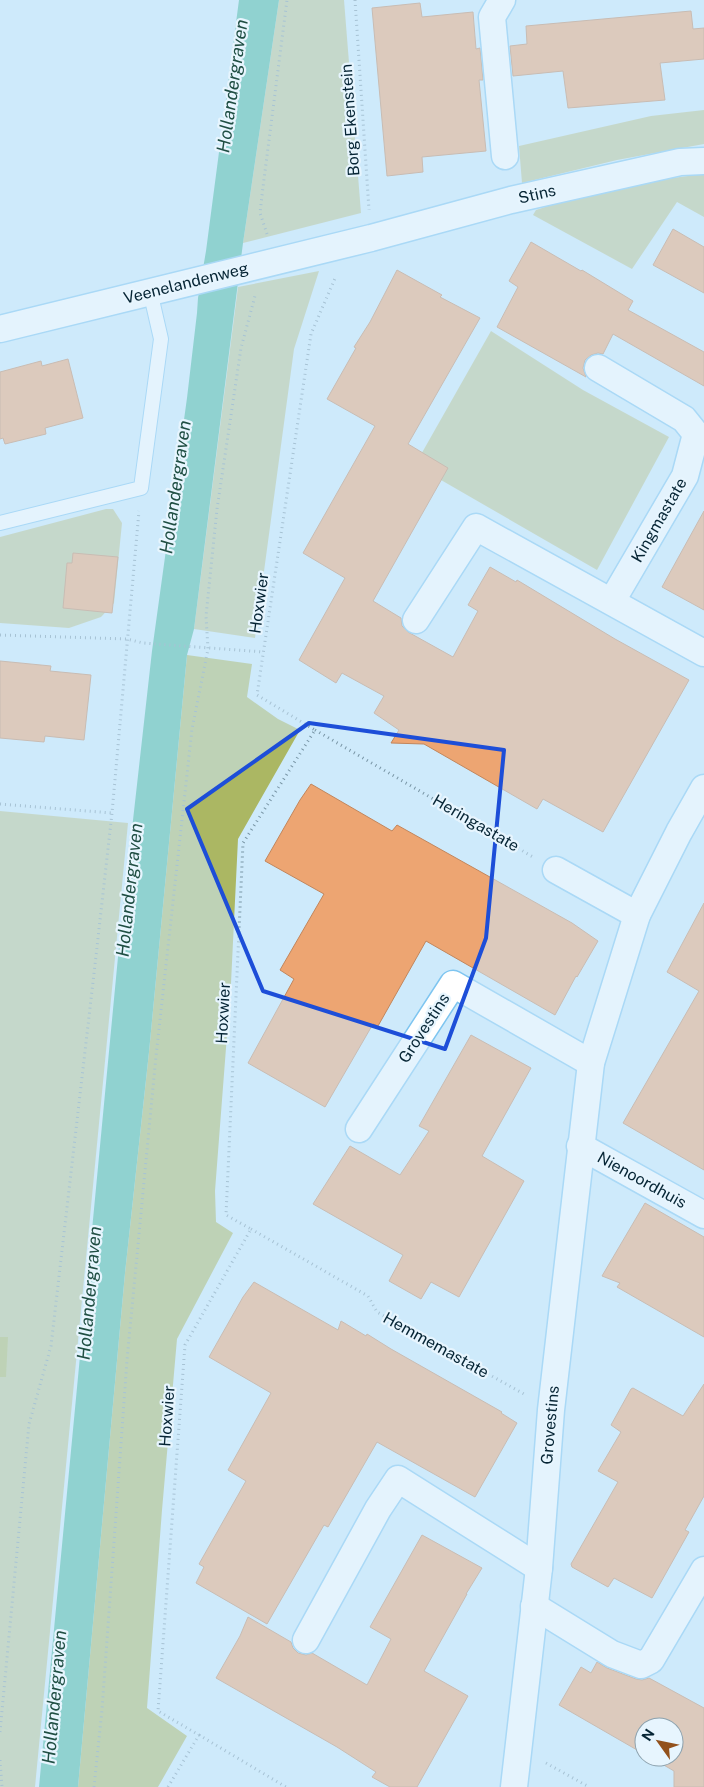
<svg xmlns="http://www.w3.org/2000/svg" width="704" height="1787" font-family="'Public Sans',sans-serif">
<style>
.green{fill:#bbc491}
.forest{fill:#abb763}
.water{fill:#45b69c}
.building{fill:#eda572;stroke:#c2865c}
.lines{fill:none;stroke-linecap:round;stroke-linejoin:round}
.lane-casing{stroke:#7ec5f0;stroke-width:16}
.street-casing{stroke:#7ec5f0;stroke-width:29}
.path{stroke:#7895a5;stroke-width:3;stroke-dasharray:1 4;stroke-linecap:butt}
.lane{stroke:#fff;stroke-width:14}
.street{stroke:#fff;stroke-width:26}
.marked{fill:none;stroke:#1d4ed8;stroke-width:4;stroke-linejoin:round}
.labels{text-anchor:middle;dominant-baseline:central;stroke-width:4.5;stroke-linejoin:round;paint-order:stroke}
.street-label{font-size:16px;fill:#062535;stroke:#e7f5fe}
.water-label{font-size:18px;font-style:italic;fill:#204f44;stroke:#e7f5fe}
</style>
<rect width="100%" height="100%" fill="#ceeafb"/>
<g class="green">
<path d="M 279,0 L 344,0 L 361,213 L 243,243 Z"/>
<path d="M 704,110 L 704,144 L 617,160 L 522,183 L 519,146 L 651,116 Z"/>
<path d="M 704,174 L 704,217 L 677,202 L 632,269 L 533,215 L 536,210 L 590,192 L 664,179 Z"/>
<path d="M 319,271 L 294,349 L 255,638 L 194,629 L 238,287 Z"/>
<path d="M 491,331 L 583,390 L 669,437 L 597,570 L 415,465 Z"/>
<path d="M 106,509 L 113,509 L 122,523 L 114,603 L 101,617 L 69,628 L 0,623 L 0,537 Z"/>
<path d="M 0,811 L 128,823 L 35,1787 L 0,1787 Z"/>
</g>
<g class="forest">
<path d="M 187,655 L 252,664 L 247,697 L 278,719 L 300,730 L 238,839 L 231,983 L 215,1191 L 216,1222 L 233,1233 L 177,1339 L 162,1510 L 147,1708 L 187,1736 L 158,1787 L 78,1787 L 125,1273 L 149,1052 Z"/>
<path d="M 0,1337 L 8,1337 L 6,1377 L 0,1377 Z"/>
</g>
<path class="water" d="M 239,0 L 279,0 L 243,243 L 194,629 L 187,655 L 149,1052 L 125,1273 L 78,1787 L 39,1787 L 120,936 L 152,651 L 187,398 L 197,313 L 198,298 L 206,251 Z"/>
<g class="building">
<path d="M 420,3 L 422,17 L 473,12 L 476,49 L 480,48 L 483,80 L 479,80 L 486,151 L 422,157 L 423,172 L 387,176 L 372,8 Z"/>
<path d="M 691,11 L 693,29 L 704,28 L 704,59 L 660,63 L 665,100 L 568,108 L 563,71 L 513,76 L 510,46 L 527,44 L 526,26 Z"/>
<path d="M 673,229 L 704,247 L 704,293 L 653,265 Z"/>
<path d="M 531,242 L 581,271 L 582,270 L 633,301 L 628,310 L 704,352 L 704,386 L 613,334 L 603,354 L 598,353 L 591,355 L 585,360 L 583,368 L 586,377 L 497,327 L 518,287 L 509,281 Z"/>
<path d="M 397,270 L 442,295 L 440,297 L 480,318 L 408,444 L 448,468 L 373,601 L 401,618 L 402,626 L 408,632 L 453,657 L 478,611 L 468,605 L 490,567 L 516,582 L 517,580 L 615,639 L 689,680 L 603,832 L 543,799 L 537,809 L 424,744 L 391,743 L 399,730 L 374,713 L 384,696 L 342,673 L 336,683 L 299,660 L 345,578 L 303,553 L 375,426 L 327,399 L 356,348 L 354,347 L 370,322 Z"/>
<path d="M 68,359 L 83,418 L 45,428 L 46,434 L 5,444 L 3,438 L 0,439 L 0,372 L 41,361 L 42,366 Z"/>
<path d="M 704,511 L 704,610 L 662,587 Z"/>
<path d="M 73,553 L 118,557 L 112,613 L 63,608 L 67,563 L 72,563 Z"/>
<path d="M 0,661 L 51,666 L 50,671 L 91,675 L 84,740 L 45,736 L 44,742 L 0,738 Z"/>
<path d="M 311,784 L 392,831 L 397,825 L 431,844 L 572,923 L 598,941 L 577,977 L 576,976 L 555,1015 L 426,941 L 378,1026 L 373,1024 L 325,1107 L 248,1063 L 294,979 L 280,970 L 324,894 L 265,861 L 300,800 Z"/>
<path d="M 704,903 L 704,1170 L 623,1123 L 699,991 L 667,972 Z"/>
<path d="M 471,1035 L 531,1068 L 482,1156 L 524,1181 L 459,1297 L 431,1282 L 421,1299 L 389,1281 L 403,1255 L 313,1204 L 350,1146 L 400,1175 L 429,1131 L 419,1126 Z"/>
<path d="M 645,1203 L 704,1237 L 704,1337 L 617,1287 L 620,1283 L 602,1276 Z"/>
<path d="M 254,1282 L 338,1330 L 341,1321 L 366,1336 L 367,1334 L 391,1349 L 502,1412 L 501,1413 L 517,1423 L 475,1497 L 377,1442 L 328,1527 L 324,1525 L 267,1624 L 196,1583 L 204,1567 L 199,1564 L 246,1481 L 228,1470 L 271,1393 L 209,1357 L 243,1297 Z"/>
<path d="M 704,1384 L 704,1496 L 685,1530 L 689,1532 L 652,1598 L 614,1578 L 608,1587 L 572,1567 L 571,1564 L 618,1482 L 598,1471 L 621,1432 L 611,1425 L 631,1389 L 633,1388 L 683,1416 Z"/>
<path d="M 422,1535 L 482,1568 L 466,1594 L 467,1594 L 424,1671 L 468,1696 L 417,1787 L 390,1787 L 372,1777 L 376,1772 L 337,1747 L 216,1678 L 240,1636 L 248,1617 L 291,1642 L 293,1648 L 298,1653 L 306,1655 L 312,1653 L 367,1685 L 391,1639 L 370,1627 Z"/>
<path d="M 597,1662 L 607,1668 L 636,1679 L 642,1680 L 649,1678 L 704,1708 L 704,1787 L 674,1787 L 674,1771 L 650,1757 L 674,1757 L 674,1727 L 644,1727 L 644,1754 L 559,1705 L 581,1667 L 591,1673 Z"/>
</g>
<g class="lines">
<g class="lane-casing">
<path id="lane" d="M 0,523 L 141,488 L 161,339 L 150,291"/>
</g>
<g class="street-casing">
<g id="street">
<path d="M 502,0 L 492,17 L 505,156"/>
<path d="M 0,329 L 371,238 L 511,200 L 680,162 L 704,161"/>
<path d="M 598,368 L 684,419 L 696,434 L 685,476 L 612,601"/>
<path d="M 416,620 L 476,527 L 704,653"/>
<path d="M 556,870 L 637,915"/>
<path d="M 359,1129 L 453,984 L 591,1063"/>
<path d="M 580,1146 L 704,1215"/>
<path d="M 534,1606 L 612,1654 L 641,1665 L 651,1660 L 704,1570"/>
<path d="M 306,1640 L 378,1509 L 398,1479 L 539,1568"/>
<path d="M 514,1787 L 539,1568 L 551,1410 L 591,1063 L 637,915 L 679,832 L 704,788"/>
</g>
</g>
<g class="path">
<path d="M 355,0 L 369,210"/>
<path d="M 267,234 L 260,213 L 263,187 L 287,0"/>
<path d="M 0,635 L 127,639 L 143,643 L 264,652"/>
<path d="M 315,730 L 533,857"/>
<path d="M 0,804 L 112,813"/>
<path d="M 251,1229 L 368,1296 L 377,1312 L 524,1394"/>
<path d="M 0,1732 L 29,1424 L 51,1346 L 96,956 L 112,813 L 139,511"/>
<path d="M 199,1735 L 286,1787"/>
<path d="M 0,1760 L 2,1787"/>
<path d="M 546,1763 L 589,1787"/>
<path d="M 94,1787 L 102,1710 L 127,1360 L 156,1056 L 192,729 L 208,649 L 206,616 L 217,509 L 241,348 L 255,296"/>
<path d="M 168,1787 L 199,1735 L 158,1711 L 185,1345 L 251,1229 L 226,1215 L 243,843 L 315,730 L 257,695 L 311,334 L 336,276"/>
</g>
<use href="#lane" class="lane"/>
<use href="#street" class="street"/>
</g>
<path d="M0 0H704V1787H0ZM 309,723 L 504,750 L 486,938 L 445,1049 L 263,991 L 187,809 Z" fill="#ceeafb" fill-opacity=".55" fill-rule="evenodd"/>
<path class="marked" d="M 309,723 L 504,750 L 486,938 L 445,1049 L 263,991 L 187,809 Z"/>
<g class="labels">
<g class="street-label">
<text transform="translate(350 120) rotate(-94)">Borg Ekenstein</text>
<text transform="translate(537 194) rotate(-13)">Stins</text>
<text transform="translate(186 283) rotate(-14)">Veenelandenweg</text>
<text transform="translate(659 520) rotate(-60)">Kingmastate</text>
<text transform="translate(259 603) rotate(-82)">Hoxwier</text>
<text transform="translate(476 823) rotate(30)">Heringastate</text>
<text transform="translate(223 1013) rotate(-87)">Hoxwier</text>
<text transform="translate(424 1028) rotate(-57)">Grovestins</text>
<text transform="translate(642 1180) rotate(29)">Nienoordhuis</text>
<text transform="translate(436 1345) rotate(29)">Hemmemastate</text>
<text transform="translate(167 1416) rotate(-86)">Hoxwier</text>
<text transform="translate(550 1425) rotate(-85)">Grovestins</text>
</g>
<g class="water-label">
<text transform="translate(232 86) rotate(-82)">Hollandergraven</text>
<text transform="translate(175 487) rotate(-82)">Hollandergraven</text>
<text transform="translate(129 890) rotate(-84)">Hollandergraven</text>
<text transform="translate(89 1293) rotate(-85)">Hollandergraven</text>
<text transform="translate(54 1697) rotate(-85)">Hollandergraven</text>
</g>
</g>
<g transform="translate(659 1742) rotate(303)"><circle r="24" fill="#e7f5fe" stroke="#8da2ae"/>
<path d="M0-4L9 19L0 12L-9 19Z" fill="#92511c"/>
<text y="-8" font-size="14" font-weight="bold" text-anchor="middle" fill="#062535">N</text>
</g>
</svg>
